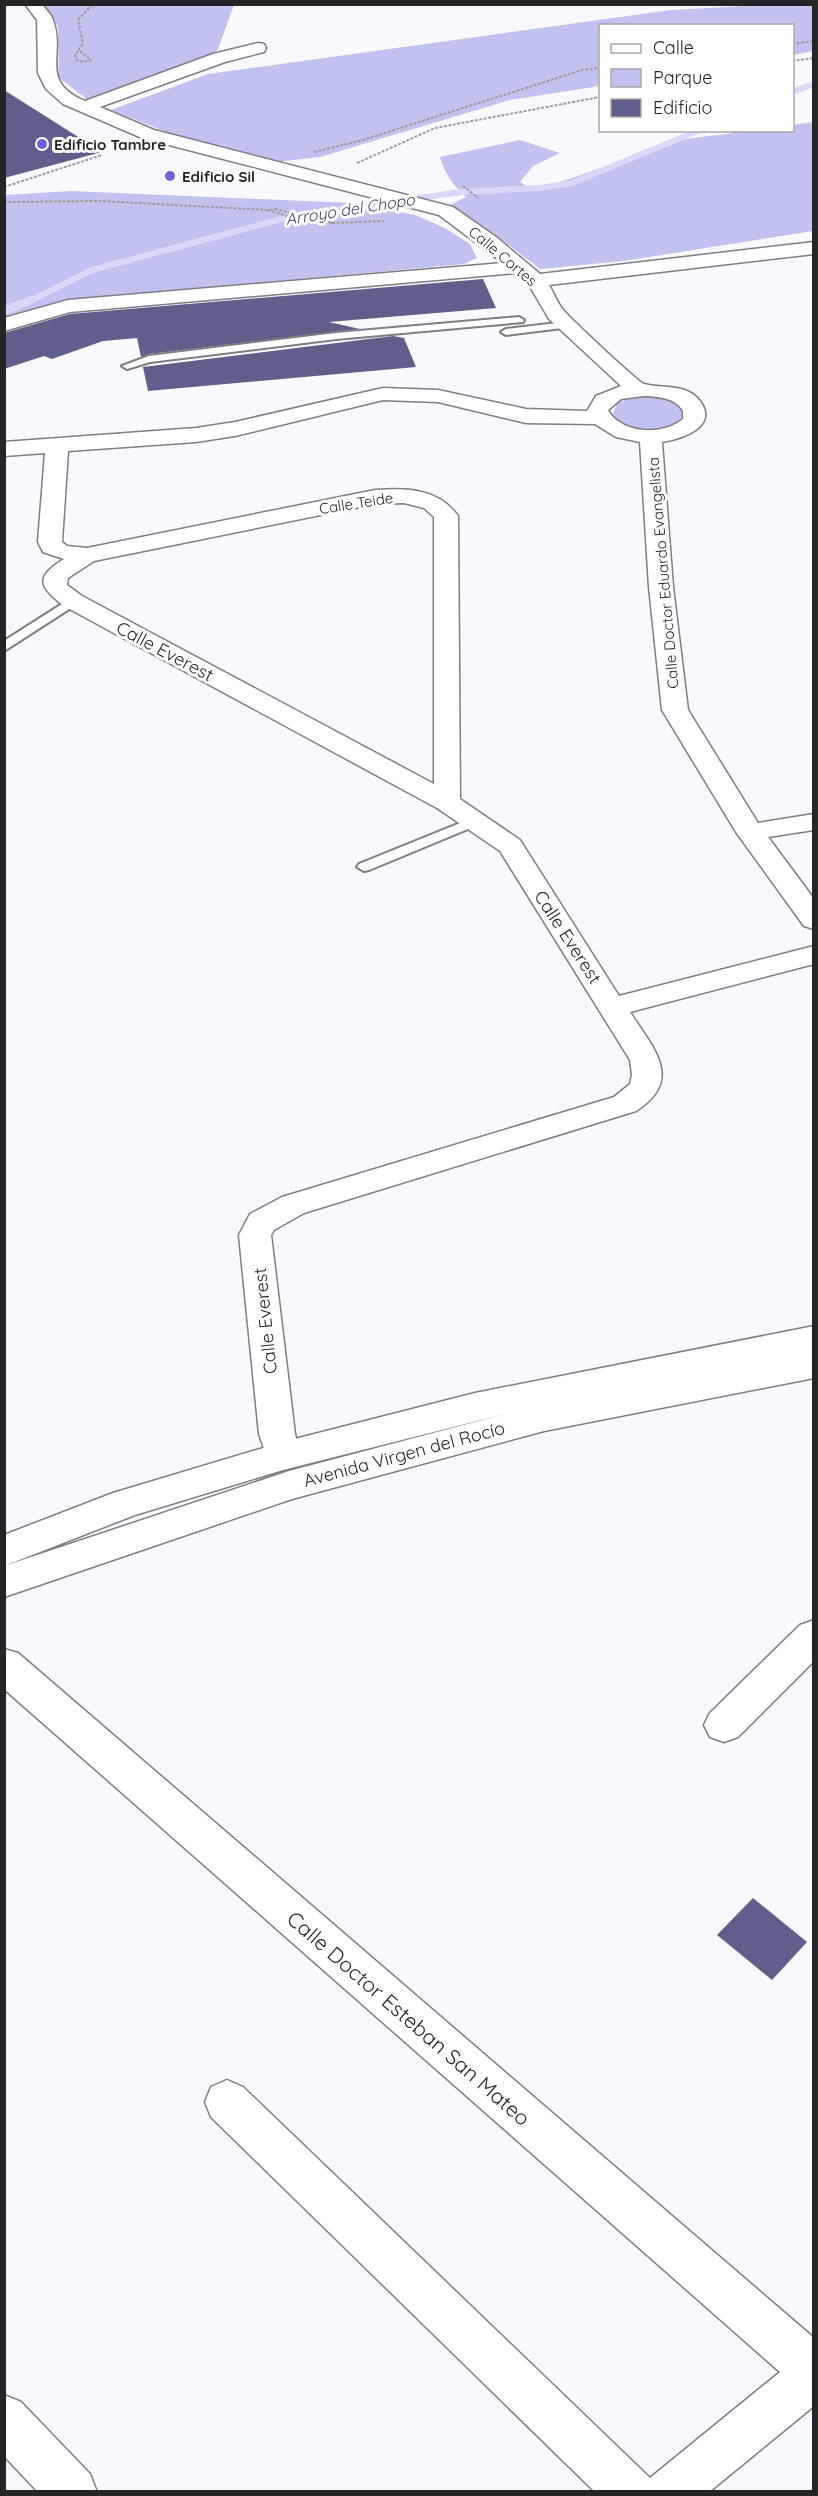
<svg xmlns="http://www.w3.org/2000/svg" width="818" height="2496" font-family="Quicksand,sans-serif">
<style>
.green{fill:#c2c2f0}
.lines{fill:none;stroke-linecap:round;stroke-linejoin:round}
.stream-far1{stroke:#d8d9f8;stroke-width:6}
.stream{stroke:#d8d9f8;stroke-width:8}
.building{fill:#605f8c}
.lane-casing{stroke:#7e7e83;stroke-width:4}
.street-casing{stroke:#7e7e83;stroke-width:3}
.secondary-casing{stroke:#7e7e83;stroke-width:3}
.path{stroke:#9d9da1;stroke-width:2;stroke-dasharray:3 1.5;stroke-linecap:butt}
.lane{fill:#fff;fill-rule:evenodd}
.street{fill:#fff;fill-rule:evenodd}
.secondary{fill:#fff;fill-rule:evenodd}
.poi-dot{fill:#6e61db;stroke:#fff;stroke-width:2}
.labels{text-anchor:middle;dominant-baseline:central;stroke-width:6;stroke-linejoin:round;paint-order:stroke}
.far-poi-label{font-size:15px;font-weight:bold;fill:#252527;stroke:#fff;text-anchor:start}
.far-street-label{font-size:15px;fill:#252527;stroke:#fff}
.far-water-label{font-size:16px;font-style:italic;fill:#403b78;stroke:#fff}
.street-label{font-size:18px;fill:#252527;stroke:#fff}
.near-street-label{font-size:21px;fill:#252527;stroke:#fff}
</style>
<rect width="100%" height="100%" fill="#f8f8fe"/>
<g class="green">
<path d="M 44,5 L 234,5 L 218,49 L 213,55 L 88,100 L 59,78 L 58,27 Z"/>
<path d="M 763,5 L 813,5 L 813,51 L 793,55 L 792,26 L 600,26 L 600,86 L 510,100 L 320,157 L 276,162 L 184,139 L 111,110 L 208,74 L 671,10 Z"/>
<path d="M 813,122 L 813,231 L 624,261 L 540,269 L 493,233 L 448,206 L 466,197 C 454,186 444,173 440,157 L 520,140 L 560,153 L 533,166 L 520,182 L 534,191 L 685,139 L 749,131 L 792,130 L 793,125 Z"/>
<path d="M 71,191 L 351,203 L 415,215 L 445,228 L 470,244 L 477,258 L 464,264 L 59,301 L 5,316 L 5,195 Z"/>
<path d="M 646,396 C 660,397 678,399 683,414 C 674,438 625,433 613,414 L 617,403 L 634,397 Z"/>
</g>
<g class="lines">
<g class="stream-far1">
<path d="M 792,92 L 814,84"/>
<path d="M 28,302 L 92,270 L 293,216 L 461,192 L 539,188 L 572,183 L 700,130"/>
</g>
<path class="stream" d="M 4,311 L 31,300"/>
</g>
<g class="building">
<path d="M 4,90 L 102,152 L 4,178 Z"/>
<path d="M 483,279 L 496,308 L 329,322 L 360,329 L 149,354 L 141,357 L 137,338 L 103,341 L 52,359 L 44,356 L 4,369 L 4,333 L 70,314 Z"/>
<path d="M 393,336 L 404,338 L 416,367 L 148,391 L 143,367 Z"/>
<path d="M 753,1898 L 807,1942 L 772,1980 L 717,1935 Z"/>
</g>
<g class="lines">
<g class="lane-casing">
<g id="lane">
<path d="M 519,317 L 524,320 L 523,322 L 336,339 L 150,362 L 127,369 L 122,366 L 149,356 L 336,333 Z"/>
<path d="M 566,322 L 571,325 L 570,327 L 506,335 L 501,332 L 506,329 Z"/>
<path d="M 73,597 L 77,598 L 77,604 L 4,651 L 4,641 Z"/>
<path d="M 475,817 L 482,821 L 480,824 L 369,870 L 364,871 L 357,867 L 359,864 Z"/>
</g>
</g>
<g class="street-casing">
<g id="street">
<path d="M 25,4 L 42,4 C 45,9 51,14 53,20 C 66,55 38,81 85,101 L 213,54 L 258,43 L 264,44 L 266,48 L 264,52 L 225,62 L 100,107 L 154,130 L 453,207 L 496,237 L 540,274 L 814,242 L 814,254 L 549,285 C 554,293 558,305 565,312 C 572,320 638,382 644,384 C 663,389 686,383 700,401 C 719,427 682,439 662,442 L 673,587 L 688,710 L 758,823 L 814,814 L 814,830 L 768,837 L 814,899 L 814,929 L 804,926 L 736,832 L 662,710 L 649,587 L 640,442 L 616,437 L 595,424 L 526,423 L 438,402 L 383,400 L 235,436 L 196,442 L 68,451 L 62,542 L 67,546 L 87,548 L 375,490 C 406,488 438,488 458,516 L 460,799 L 520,840 L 619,996 L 814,946 L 814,964 L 630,1012 C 653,1048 685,1080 636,1111 L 304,1213 L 274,1230 L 271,1235 L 295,1434 L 301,1456 L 296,1466 L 283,1470 L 270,1466 L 259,1434 L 239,1235 L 250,1214 L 282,1197 L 614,1097 L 630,1084 L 632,1075 L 630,1060 L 500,851 L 437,808 L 64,606 C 39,586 34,578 64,559 L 43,552 L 38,542 L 45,453 L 4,456 L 4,442 L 196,428 L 235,422 L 383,388 L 438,390 L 526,409 L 587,411 L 596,396 L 621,386 L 549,319 L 528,283 L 516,273 L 70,312 L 4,331 L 4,318 L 68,300 L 503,263 L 439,215 L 142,138 L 63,104 L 46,89 L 38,73 L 37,20 ZM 644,396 C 658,397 675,397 683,411 L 683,419 C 663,436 621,434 608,410 L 621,399 ZM 404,503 L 424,508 L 434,517 L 434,784 L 82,596 L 67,585 L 68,578 L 94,561 L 375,504 Z"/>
<path d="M 814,1620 L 814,1661 L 738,1737 L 724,1742 L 710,1737 L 704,1725 L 710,1713 L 800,1625 Z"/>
<path d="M 4,1649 L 18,1653 L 814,2338 L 814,2406 L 709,2492 L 595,2492 L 211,2117 L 205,2102 L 211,2087 L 227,2080 L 243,2087 L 650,2478 L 780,2372 L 4,1689 Z"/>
<path d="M 4,2395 L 21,2402 L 90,2474 L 97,2492 L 38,2492 L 4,2456 Z"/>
</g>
</g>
<g class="secondary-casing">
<path id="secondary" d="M 814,1326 L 814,1352 L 794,1356 L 814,1352 L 814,1378 L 544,1431 L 292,1499 L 4,1597 L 4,1566 L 289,1471 L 509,1413 L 283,1470 L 135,1515 L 4,1566 L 4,1535 L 113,1493 L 283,1442 L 475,1393 Z"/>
</g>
<g class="path">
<path d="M 792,44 L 814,41"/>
<path d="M 80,51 L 91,60 L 84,62 L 77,60 L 75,55 L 83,43 L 78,20 L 93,4"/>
<path d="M 792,61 L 814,58"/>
<path d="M 314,152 L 363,140 L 582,70 L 600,68"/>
<path d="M 357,163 L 435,128 L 600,97"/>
<path d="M 463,186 L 478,198"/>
<path d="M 4,187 L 102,155"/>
<path d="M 4,202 L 99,201 L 268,210"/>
<path d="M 275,209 L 332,223 L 300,220 L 268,210 Z"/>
<path d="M 332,223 L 385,221"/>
</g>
<use href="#lane" class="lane"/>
<use href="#street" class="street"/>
<use href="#secondary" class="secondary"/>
</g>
<g class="poi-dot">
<circle cx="42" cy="144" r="6"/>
<circle cx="170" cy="176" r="6"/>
</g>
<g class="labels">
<g class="far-poi-label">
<text x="54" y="144">Edificio Tambre</text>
<text x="182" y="176">Edificio Sil</text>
</g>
<g class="far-street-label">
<text transform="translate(503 256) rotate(40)">Calle Cortes</text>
<text transform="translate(356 503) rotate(-9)">Calle Teide</text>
<text transform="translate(663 573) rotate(-95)">Calle Doctor Eduardo Evangelista</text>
</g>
<g class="far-water-label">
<text transform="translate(350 209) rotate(-9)">Arroyo del Chopo</text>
</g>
<g class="street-label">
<text transform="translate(165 651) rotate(28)">Calle Everest</text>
<text transform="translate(568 937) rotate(57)">Calle Everest</text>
<text transform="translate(265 1321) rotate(-96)">Calle Everest</text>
<text transform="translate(404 1454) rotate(-15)">Avenida Virgen del Rocío</text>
</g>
<g class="near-street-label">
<text transform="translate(409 2018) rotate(41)">Calle Doctor Esteban San Mateo</text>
</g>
</g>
<rect width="818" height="2496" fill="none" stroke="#252527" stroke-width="12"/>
<rect x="599" y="24" width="195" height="108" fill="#ffffff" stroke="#a8a8a9" stroke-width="1.5"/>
<rect x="611" y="44" width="30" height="9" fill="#ffffff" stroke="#a8a8a9" stroke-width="1.5"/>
<text x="653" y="54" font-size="18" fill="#252527">Calle</text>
<rect x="611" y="69" width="30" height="18" fill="#c2c2f0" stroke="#a8a8a9" stroke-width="1.5"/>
<text x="653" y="84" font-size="18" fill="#252527">Parque</text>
<rect x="611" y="99" width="30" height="18" fill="#605f8c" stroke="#a8a8a9" stroke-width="1.5"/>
<text x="653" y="114" font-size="18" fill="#252527">Edificio</text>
</svg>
